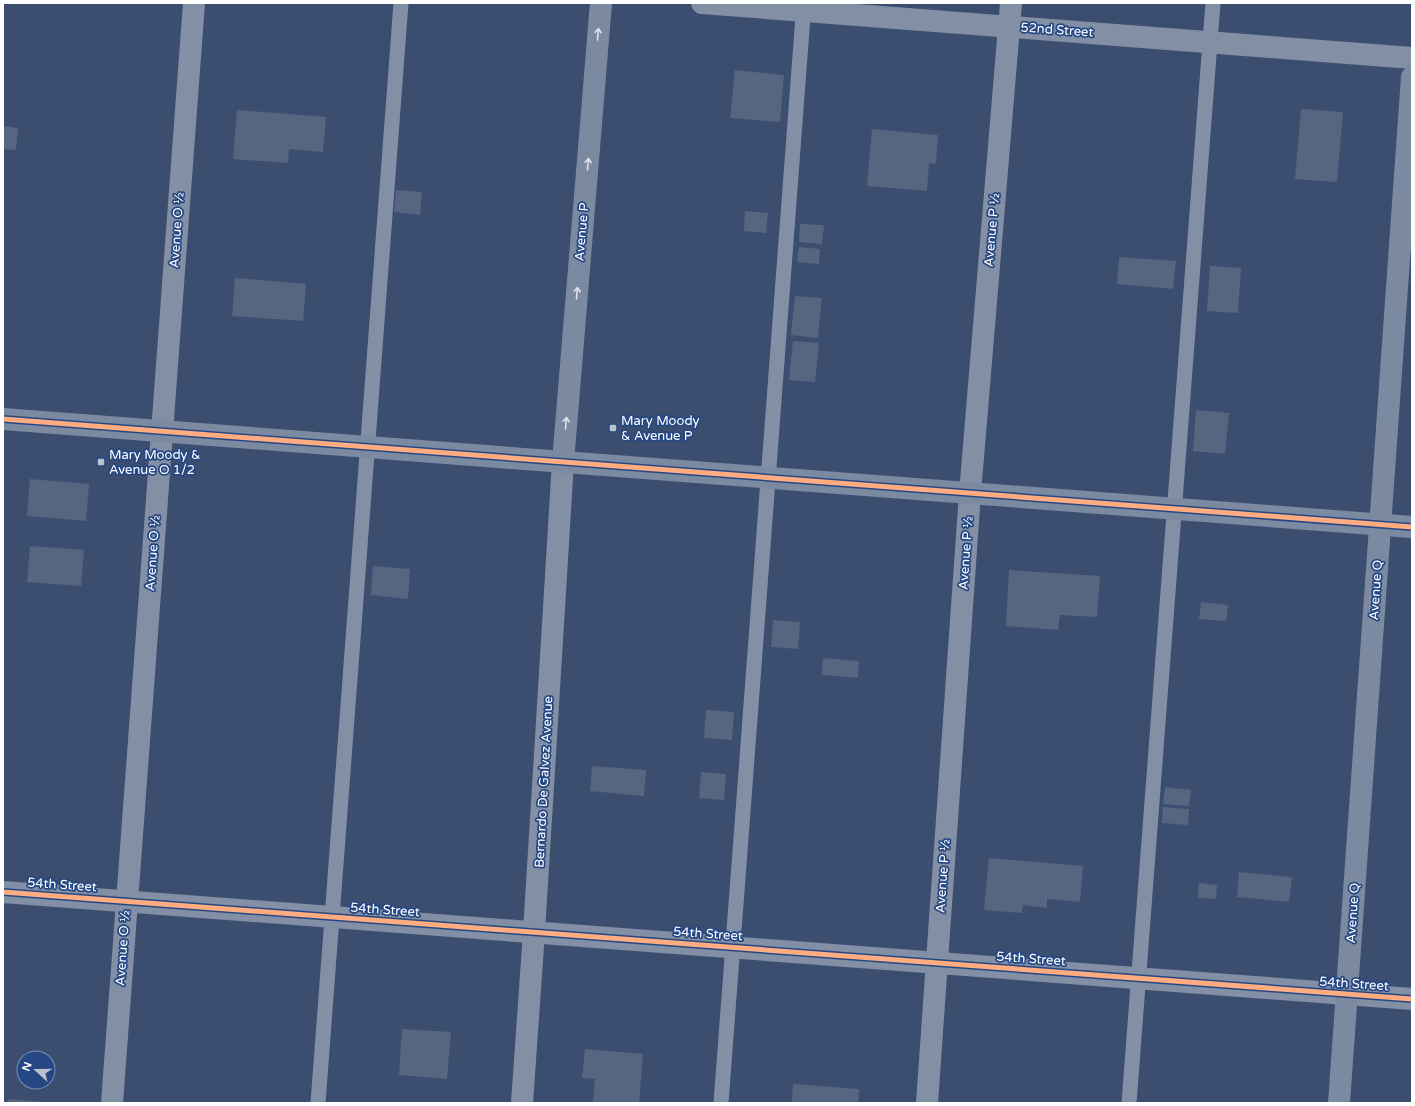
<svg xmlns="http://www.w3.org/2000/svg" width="1415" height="1106" font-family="'Varela Round',sans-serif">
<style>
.building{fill:#566680}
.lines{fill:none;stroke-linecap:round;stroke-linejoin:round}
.lane{stroke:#828fa5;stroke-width:15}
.street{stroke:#828fa5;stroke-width:22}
.secondary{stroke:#7c8aa1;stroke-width:22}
.cycleway-casing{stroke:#254885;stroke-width:8}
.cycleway{stroke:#ffac80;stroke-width:5}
.oneway{stroke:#dee2e8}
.poi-dot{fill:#bac1cd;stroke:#254885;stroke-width:1.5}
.labels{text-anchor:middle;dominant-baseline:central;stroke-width:3.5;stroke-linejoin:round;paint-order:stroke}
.street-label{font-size:13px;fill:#fff;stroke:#254885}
.poi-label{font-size:13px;fill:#fff;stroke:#254885;text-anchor:start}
</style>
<rect width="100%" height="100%" fill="#3b4e6f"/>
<g class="building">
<path d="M 735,70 L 784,75 L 780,122 L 730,118 Z"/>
<path d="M 1301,109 L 1343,112 L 1337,182 L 1295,179 Z"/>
<path d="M 237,110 L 326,117 L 323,152 L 289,149 L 288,163 L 233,159 Z"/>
<path d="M 3,126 L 18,128 L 16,150 L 3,149 Z"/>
<path d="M 872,129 L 938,135 L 936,164 L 929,163 L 927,191 L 867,186 Z"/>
<path d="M 396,190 L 422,192 L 420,215 L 394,212 Z"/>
<path d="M 745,211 L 768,213 L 766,233 L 744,231 Z"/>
<path d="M 800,224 L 824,225 L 822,244 L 799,242 Z"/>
<path d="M 799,247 L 820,249 L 819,264 L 797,262 Z"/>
<path d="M 1119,257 L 1176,261 L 1173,289 L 1117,284 Z"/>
<path d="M 1210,266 L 1241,268 L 1238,313 L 1207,311 Z"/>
<path d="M 235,278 L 306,284 L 303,321 L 232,316 Z"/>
<path d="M 795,296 L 822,298 L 818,338 L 791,335 Z"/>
<path d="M 793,341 L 819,343 L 815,382 L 789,380 Z"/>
<path d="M 1196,410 L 1229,413 L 1225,454 L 1193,451 Z"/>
<path d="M 30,479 L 89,484 L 86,521 L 27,516 Z"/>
<path d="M 30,546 L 84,550 L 81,586 L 27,582 Z"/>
<path d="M 373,566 L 410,569 L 408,599 L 371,595 Z"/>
<path d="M 1009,570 L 1100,576 L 1097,617 L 1060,615 L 1058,630 L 1006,626 Z"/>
<path d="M 1201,602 L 1228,605 L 1226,621 L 1199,619 Z"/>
<path d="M 773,620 L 800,622 L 798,649 L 771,647 Z"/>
<path d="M 823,658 L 859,661 L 858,678 L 822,675 Z"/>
<path d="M 706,710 L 734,712 L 732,740 L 704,738 Z"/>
<path d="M 592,766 L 646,770 L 644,796 L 590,791 Z"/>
<path d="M 701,772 L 726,774 L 724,800 L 699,798 Z"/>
<path d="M 1165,787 L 1191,790 L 1189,806 L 1163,804 Z"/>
<path d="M 1163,807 L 1189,809 L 1188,825 L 1162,823 Z"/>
<path d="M 989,858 L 1083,866 L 1080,902 L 1047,899 L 1047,908 L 1023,905 L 1022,913 L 984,910 Z"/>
<path d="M 1239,872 L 1292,877 L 1289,902 L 1237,897 Z"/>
<path d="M 1199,883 L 1217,885 L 1216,899 L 1198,898 Z"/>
<path d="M 402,1029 L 451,1032 L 447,1079 L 399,1075 Z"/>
<path d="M 585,1049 L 643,1054 L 639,1103 L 593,1103 L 595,1079 L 582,1078 Z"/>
<path d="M 793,1084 L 859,1089 L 858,1103 L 792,1103 Z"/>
<path d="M 8,1099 L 46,1102 L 46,1103 L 8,1103 Z"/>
</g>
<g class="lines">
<g class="lane">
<path d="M 318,1103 L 401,3"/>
<path d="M 721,1103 L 804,3"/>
<path d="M 1129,1103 L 1213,3"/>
</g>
<g class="street">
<path d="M 702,3 L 1412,58"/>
<path d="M 3,892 L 1412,999"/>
<path d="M 112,1103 L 194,3"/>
<path d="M 522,1103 L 534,932 L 563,462"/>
<path d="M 927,1103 L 970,493 L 1011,3"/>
</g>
<g class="secondary">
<path d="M 3,419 L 1412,527"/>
<path d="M 563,462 L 601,3"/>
<path d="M 1339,1103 L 1412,77"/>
</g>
<g class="cycleway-casing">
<g id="cycleway">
<path d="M 3,419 L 1412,527"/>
<path d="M 3,892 L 1412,999"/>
</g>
</g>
<use href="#cycleway" class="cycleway"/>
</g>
<defs><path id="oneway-shaft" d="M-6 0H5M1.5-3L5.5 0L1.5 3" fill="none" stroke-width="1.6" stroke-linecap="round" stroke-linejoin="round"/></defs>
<g class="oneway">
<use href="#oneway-shaft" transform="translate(598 34) rotate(-85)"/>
<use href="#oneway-shaft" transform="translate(588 164) rotate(-85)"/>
<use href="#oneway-shaft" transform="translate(577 293) rotate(-85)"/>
<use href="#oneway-shaft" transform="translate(566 423) rotate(-85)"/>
</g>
<g class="poi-dot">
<rect x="609" y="424" width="8" height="8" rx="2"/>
<rect x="97" y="458" width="8" height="8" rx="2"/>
</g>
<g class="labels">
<g class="street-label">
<text transform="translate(1057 30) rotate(4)">52nd Street</text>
<text transform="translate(177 230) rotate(-86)">Avenue O ½</text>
<text transform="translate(992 230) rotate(-85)">Avenue P ½</text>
<text transform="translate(582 232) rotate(-85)">Avenue P</text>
<text transform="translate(153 553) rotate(-86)">Avenue O ½</text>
<text transform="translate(966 553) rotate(-86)">Avenue P ½</text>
<text transform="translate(1376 590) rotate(-86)">Avenue Q</text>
<text transform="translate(544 782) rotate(-87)">Bernardo De Galvez Avenue</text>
<text transform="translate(943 876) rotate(-86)">Avenue P ½</text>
<text transform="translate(62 885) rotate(4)">54th Street</text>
<text transform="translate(385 910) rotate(4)">54th Street</text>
<text transform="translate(1353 913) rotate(-86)">Avenue Q</text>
<text transform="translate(708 934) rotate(4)">54th Street</text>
<text transform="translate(123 948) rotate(-86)">Avenue O ½</text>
<text transform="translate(1031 959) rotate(4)">54th Street</text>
<text transform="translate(1354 984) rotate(4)">54th Street</text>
</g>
<g class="poi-label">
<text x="621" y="421">Mary Moody<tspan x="621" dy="15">&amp; Avenue P</tspan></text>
<text x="109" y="455">Mary Moody &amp;<tspan x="109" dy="15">Avenue O 1/2</tspan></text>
</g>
</g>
<rect width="1415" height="1106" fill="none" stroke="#ffffff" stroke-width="8"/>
<g transform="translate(36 1070) rotate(291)"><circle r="19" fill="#254885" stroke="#7c91b6"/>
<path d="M0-3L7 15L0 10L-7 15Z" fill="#bac1cd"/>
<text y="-6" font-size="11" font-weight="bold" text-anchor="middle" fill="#ffffff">N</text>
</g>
</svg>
